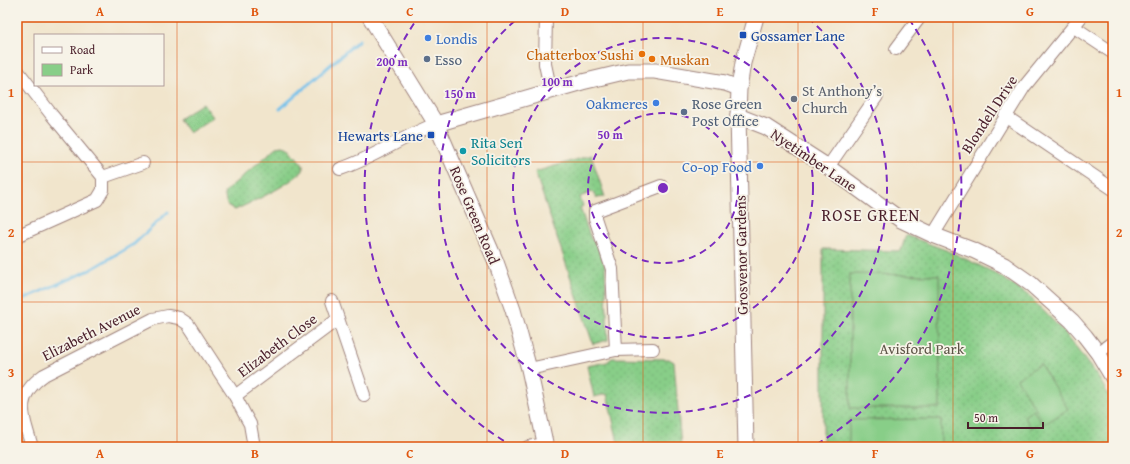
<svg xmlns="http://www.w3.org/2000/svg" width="1130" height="464" font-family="'Gentium Book Plus',serif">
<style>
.green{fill:url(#green-dots);stroke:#69765a}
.pitch{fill:#88ce88;stroke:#69765a}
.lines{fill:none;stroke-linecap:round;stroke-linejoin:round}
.stream{stroke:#6fbfea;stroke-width:3}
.minor-casing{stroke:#9e827c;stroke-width:14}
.tertiary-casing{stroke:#9e827c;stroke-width:17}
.minor{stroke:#fff;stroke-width:12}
.tertiary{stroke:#fff;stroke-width:15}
.grid{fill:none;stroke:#e0560e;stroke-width:1;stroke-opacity:0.55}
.ring{fill:none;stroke:#7b2cbf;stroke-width:2;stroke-dasharray:7 5}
.transit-dot{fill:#1a4fb4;stroke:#f7f3e8;stroke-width:1.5}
.shop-dot{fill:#3f7fe0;stroke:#f7f3e8;stroke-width:1.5}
.food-dot{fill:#e8710a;stroke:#f7f3e8;stroke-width:1.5}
.service-dot{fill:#5c6f8a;stroke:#f7f3e8;stroke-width:1.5}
.worship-dot{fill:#6b7280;stroke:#f7f3e8;stroke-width:1.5}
.culture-dot{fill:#0f9aa8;stroke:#f7f3e8;stroke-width:1.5}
.labels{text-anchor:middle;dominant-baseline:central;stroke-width:3.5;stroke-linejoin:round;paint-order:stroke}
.transit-label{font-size:15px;fill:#164399;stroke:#f7f3e8;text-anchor:start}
.shop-label{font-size:15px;fill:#366cbe;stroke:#f7f3e8;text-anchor:end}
.food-label{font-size:15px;fill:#c56008;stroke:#f7f3e8;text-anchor:end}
.service-label{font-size:15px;fill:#4e5e75;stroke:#f7f3e8;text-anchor:start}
.worship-label{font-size:15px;fill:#5b616d;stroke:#f7f3e8;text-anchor:start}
.street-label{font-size:15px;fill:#4a1f2b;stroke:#f7f3e8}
.culture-label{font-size:15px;fill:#0d838f;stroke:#f7f3e8;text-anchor:start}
.park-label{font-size:15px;fill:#5d5447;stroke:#f7f3e8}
.quarter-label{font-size:17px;letter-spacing:1px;fill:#4a1f2b;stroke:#f7f3e8}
.centre{fill:#7b2cbf;stroke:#f7f3e8;stroke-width:2}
.ring-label{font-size:12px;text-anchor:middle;font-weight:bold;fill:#7b2cbf;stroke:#f7f3e8;stroke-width:3.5;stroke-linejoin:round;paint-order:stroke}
.neatline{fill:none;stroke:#e0560e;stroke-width:1.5}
.grid-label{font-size:13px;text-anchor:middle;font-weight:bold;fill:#e0560e}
</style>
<defs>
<pattern id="green-dots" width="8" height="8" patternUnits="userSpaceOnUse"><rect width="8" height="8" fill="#88ce88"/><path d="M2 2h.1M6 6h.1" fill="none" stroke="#77b076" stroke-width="1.8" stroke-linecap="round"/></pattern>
</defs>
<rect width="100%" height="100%" fill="#f7f3e8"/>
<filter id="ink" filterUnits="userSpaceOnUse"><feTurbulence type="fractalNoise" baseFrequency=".025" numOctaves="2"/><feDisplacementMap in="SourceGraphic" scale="8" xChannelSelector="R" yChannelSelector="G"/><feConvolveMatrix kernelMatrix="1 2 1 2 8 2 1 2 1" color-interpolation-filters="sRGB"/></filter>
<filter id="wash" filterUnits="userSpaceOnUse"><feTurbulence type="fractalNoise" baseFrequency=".012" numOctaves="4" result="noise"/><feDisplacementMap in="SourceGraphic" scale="16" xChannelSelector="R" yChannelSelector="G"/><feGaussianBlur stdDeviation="0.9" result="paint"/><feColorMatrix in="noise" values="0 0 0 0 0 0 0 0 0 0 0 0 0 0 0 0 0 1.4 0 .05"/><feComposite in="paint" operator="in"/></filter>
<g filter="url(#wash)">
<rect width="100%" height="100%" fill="#f1e5cc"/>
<g class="green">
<path d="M 203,103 L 213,117 L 189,133 L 179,119 Z"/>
<path d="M 283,146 L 289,148 L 303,165 L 303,171 C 284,188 258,199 235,210 L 227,205 L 224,193 L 230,187 L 277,147 Z"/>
<path d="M 591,155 L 605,197 L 597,198 L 592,192 L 580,197 L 583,206 L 580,208 L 591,239 L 597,244 L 605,266 L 608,340 L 593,344 L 535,172 Z"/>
<path d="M 906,235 L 951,252 L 995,273 L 1029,296 L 1065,333 L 1100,380 L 1113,403 L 1113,447 L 823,447 L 823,249 L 901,251 Z"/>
<path d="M 612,358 L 669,359 L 674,362 L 681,447 L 619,447 L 607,394 L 594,397 L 587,366 L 607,362 Z"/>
</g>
<g class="pitch">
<path d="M 850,274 L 939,275 L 940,408 L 850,408 Z"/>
<path d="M 1040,364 L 1068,409 L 1045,424 L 1017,379 Z"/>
<path d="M 1033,410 L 1041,422 L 1031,428 L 1024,416 Z"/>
<path d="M 941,419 L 941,447 L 849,447 L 849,420 Z"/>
</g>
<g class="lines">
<g class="stream">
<path d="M 280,109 L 359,40"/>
<path d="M 17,302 L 90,270 L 134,244 L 168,212"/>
</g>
</g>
</g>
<g filter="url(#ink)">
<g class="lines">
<g class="minor-casing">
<g id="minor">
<path d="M 546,17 L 545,64 L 551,92"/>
<path d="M 1074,27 L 1113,53"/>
<path d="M 896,49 L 920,17"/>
<path d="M 17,70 L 51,114 L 103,177"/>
<path d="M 1005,116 L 1113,189"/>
<path d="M 828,167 L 877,96"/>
<path d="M 340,169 C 374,158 403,136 436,124"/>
<path d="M 103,177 L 143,163"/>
<path d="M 19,235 L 97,200 L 103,190 L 103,177"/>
<path d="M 933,235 L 1024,87 L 1081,17"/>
<path d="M 332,301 L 364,395"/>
<path d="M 616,350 L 612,269 L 595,218 L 595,211 L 661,186"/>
<path d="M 1098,353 L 1113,342"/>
<path d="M 529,369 L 616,350 L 653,349"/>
<path d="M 235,396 L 338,319"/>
<path d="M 32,447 C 23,416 13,397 44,375 L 153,319 L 168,316 L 179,318 L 188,324 L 235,396 L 246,417 L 250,424 L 254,447"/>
<path d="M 528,447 L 545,444"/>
</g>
</g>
<g class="tertiary-casing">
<g id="tertiary">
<path d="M 370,17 L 436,124 L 496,262 L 513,310 L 529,369 L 546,447"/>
<path d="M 738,116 L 766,127 L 828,167 L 901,220 L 933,235 L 975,251 L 1004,265 L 1031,284 L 1072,321 L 1085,336 L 1098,353 L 1113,378"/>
<path d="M 436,124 L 582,82 L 628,71 L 655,71 L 725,83 L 739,88"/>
<path d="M 746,447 L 738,116 L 739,88 L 743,63 L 756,17"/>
</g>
</g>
<use href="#minor" class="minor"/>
<use href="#tertiary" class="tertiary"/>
</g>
</g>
<path class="grid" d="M 177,17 L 177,447M 332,17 L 332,447M 487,17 L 487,447M 643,17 L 643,447M 798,17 L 798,447M 953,17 L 953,447M 17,162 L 1113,162M 17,302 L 1113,302"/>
<g class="ring">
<circle cx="663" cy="188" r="75"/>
<circle cx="663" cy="188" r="150"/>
<path d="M808 18A224 224 0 1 1 518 18"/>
<path d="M514 447A299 299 0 0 1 417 19M909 19A299 299 0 0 1 812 447"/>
</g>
<g class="transit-dot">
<rect x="739" y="31" width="8" height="8" rx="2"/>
<rect x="427" y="131" width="8" height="8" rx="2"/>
</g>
<g class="shop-dot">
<circle cx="428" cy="38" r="4"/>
<circle cx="656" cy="103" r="4"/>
<circle cx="760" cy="166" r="4"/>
</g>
<g class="food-dot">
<circle cx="642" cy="54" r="4"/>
<circle cx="652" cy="59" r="4"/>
</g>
<g class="service-dot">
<circle cx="427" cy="59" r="4"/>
<circle cx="684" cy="112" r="4"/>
</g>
<circle class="worship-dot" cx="794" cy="99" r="4"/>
<circle class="culture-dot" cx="463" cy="151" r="4"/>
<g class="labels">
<g class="transit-label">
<text x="751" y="35">Gossamer Lane</text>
<text x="423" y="135" text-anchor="end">Hewarts Lane</text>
</g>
<g class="shop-label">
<text x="436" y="38" text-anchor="start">Londis</text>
<text x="648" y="103">Oakmeres</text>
<text x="752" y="166">Co-op Food</text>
</g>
<g class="food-label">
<text x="634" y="54">Chatterbox Sushi</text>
<text x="660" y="59" text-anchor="start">Muskan</text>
</g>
<g class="service-label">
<text x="435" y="59">Esso</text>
<text x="692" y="103">Rose Green<tspan x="692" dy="17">Post Office</tspan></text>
</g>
<g class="worship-label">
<text x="802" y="90">St Anthony’s<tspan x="802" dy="17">Church</tspan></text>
</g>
<g class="street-label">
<text transform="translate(989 114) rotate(-57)">Blondell Drive</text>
<text transform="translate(814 160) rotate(34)">Nyetimber Lane</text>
<text transform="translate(475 215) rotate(67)">Rose Green Road</text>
<text transform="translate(741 255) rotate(-91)">Grosvenor Gardens</text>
<text transform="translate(91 332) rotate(-27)">Elizabeth Avenue</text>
<text transform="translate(277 345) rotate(-37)">Elizabeth Close</text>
</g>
<g class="culture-label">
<text x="471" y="142">Rita Sen<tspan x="471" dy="17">Solicitors</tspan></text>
</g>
<g class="park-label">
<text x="922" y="348">Avisford Park</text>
</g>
<g class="quarter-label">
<text x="871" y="214">ROSE GREEN</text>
</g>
</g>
<circle cx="663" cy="188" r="6" class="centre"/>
<g class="ring-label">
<text x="392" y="66">200 m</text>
<text x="557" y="86">100 m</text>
<text x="460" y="98">150 m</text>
<text x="610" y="139">50 m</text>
</g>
<rect width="1130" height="464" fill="none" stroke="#f7f3e8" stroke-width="44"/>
<rect x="34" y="34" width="130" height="52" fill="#f7f3e8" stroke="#b29e9c"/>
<rect x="42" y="47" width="20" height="6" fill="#ffffff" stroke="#b29e9c"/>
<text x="70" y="54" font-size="12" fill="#4a1f2b">Road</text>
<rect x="42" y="64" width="20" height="12" fill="#88ce88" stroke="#b29e9c"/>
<text x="70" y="74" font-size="12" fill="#4a1f2b">Park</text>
<path d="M968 422v6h75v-6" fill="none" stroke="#4a1f2b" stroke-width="2"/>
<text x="974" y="422" font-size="12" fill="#4a1f2b" stroke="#f7f3e8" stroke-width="3" paint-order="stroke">50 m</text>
<rect x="22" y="22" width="1086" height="420" class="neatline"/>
<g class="grid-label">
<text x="100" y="16">A</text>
<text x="255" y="16">B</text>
<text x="410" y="16">C</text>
<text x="565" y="16">D</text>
<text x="720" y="16">E</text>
<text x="875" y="16">F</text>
<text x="1030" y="16">G</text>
<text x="11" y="97">1</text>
<text x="1119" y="97">1</text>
<text x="11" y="237">2</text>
<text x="1119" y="237">2</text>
<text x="11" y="377">3</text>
<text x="1119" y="377">3</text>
<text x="100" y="458">A</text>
<text x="255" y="458">B</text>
<text x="410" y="458">C</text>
<text x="565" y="458">D</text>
<text x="720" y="458">E</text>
<text x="875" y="458">F</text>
<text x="1030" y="458">G</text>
</g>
</svg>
